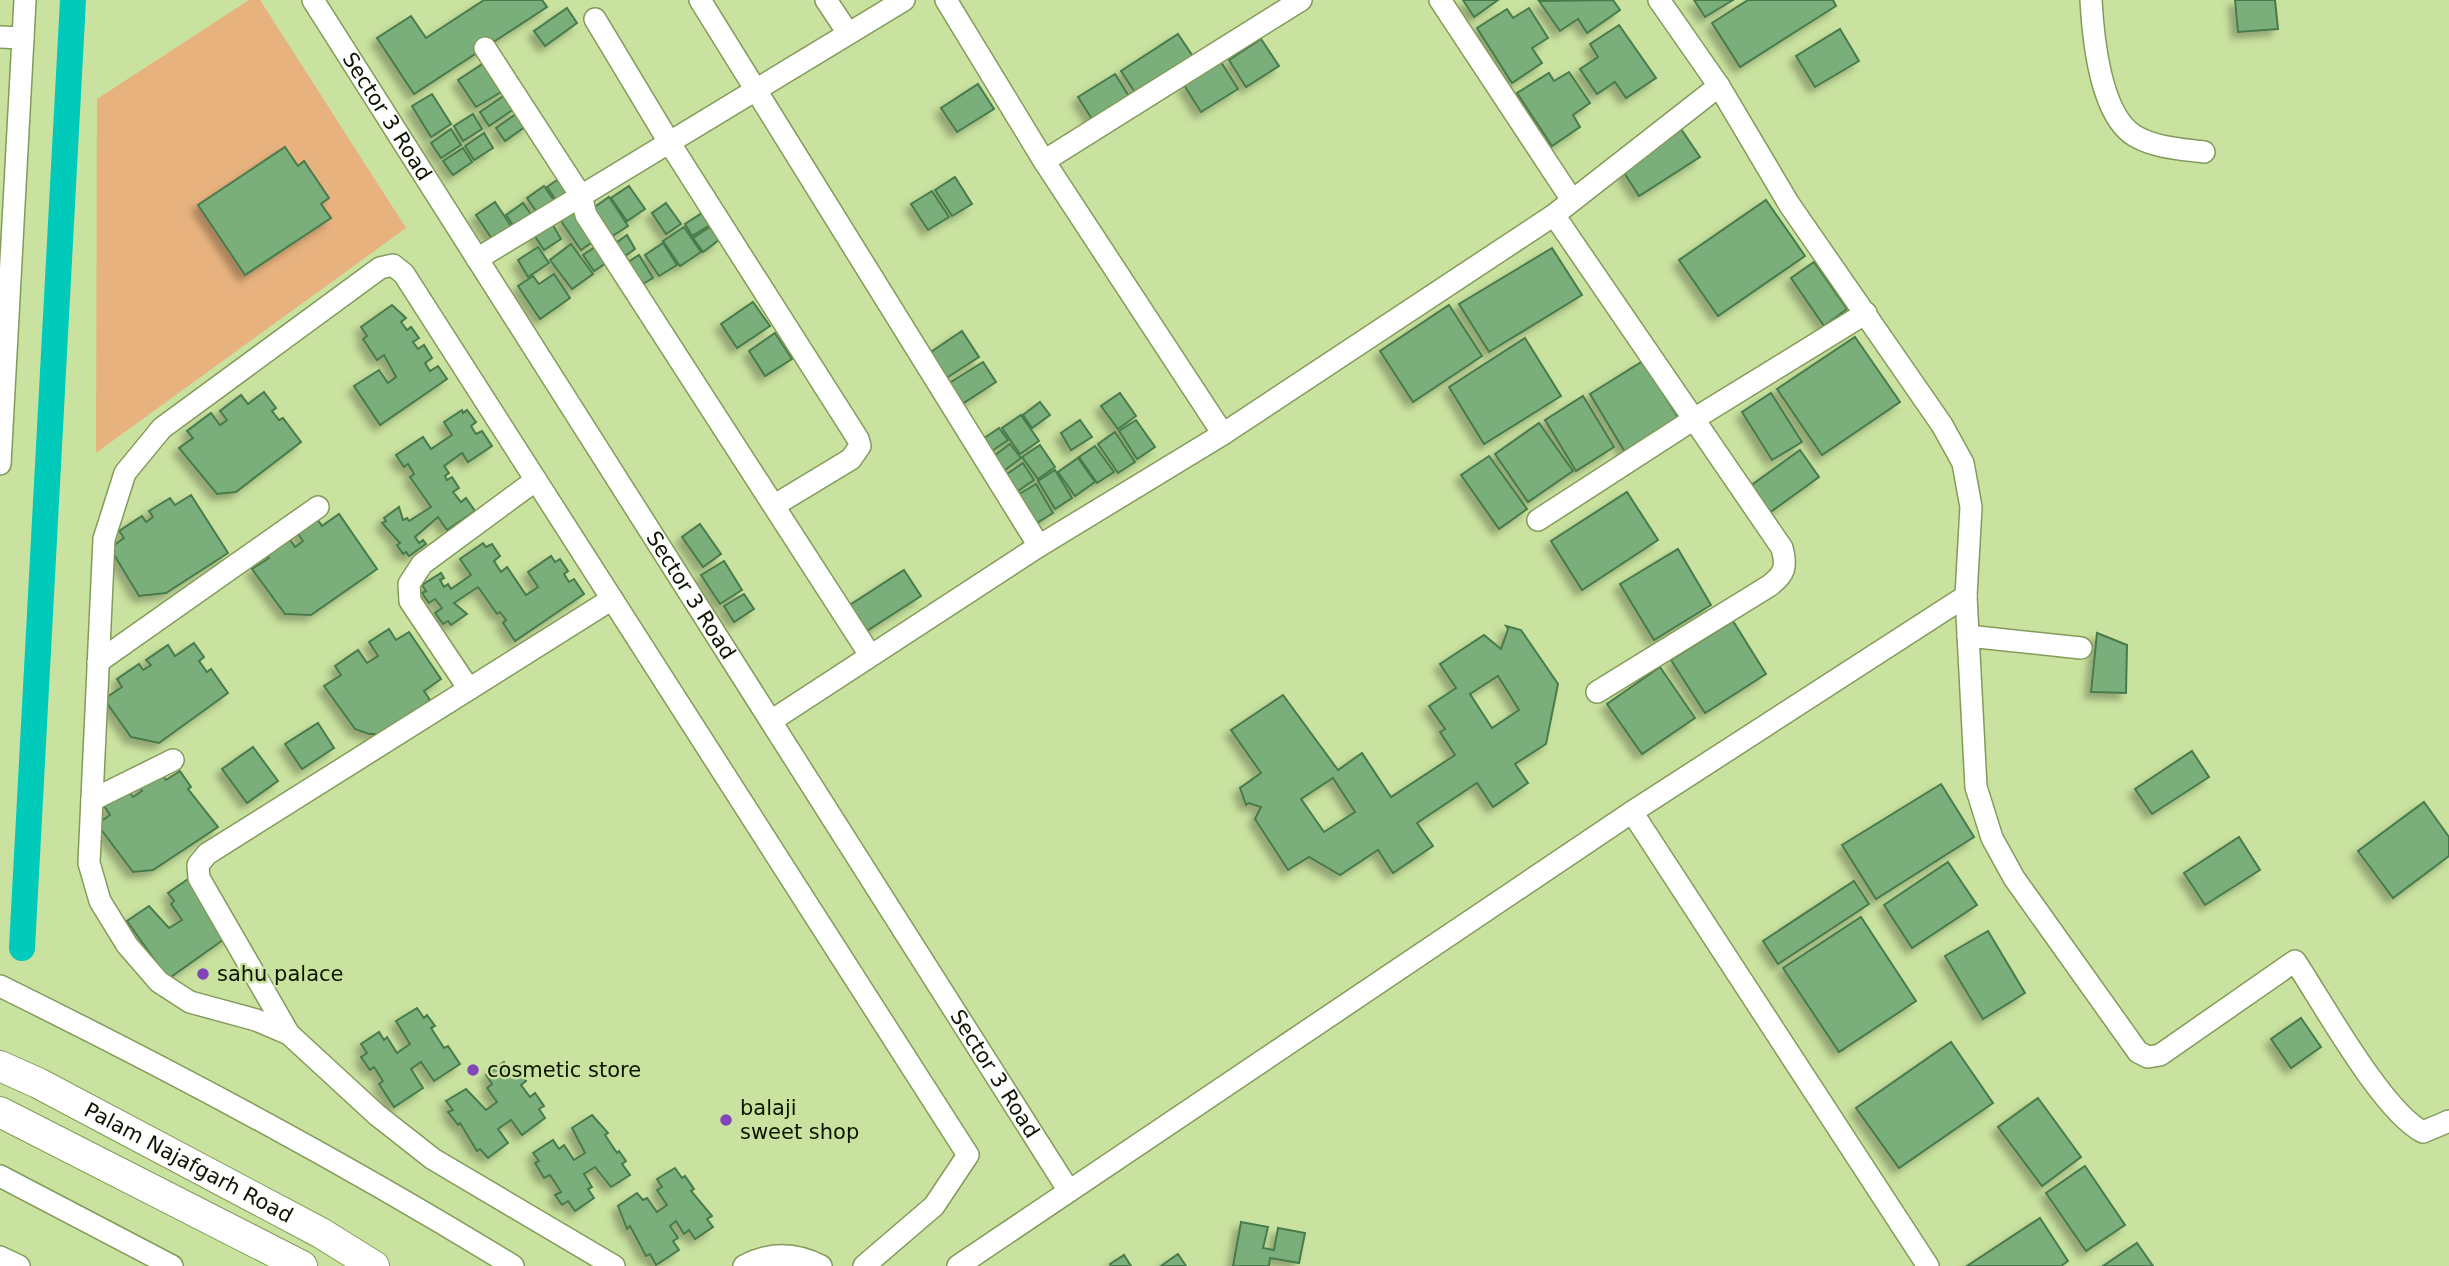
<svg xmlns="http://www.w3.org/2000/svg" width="2449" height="1266" font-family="'DejaVu Sans',sans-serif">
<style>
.green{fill:#e7b27e}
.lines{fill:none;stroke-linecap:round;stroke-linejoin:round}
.canal{stroke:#00cbbb;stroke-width:26}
.building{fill:#7aaf7b;stroke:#487a4a;stroke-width:2;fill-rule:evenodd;filter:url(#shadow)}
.minor-casing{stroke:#839b5a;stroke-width:24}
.secondary-casing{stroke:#839b5a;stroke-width:32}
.minor{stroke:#fff;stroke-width:21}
.secondary{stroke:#fff;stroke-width:30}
.poi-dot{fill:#8144b9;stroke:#c9e29f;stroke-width:2.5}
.labels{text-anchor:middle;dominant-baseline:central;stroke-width:5;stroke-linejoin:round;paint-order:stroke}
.street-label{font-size:21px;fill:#0d1500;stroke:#c9e29f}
.poi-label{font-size:21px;fill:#0d1500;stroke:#c9e29f;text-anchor:start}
</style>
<defs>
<filter id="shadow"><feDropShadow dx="-6" dy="6" stdDeviation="3.5" flood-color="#0004"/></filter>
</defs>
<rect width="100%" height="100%" fill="#c9e29f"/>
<path class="green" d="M 249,0 L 260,0 L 406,228 L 96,453 L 97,99 Z"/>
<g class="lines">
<path class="canal" d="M 22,948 L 73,0"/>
</g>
<g class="building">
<path d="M 484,0 L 542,0 L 547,7 L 414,94 L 377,38 L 411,16 L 426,38 Z"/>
<path d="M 1463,0 L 1498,0 L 1474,17 Z"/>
<path d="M 1613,0 L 1620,10 L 1587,33 L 1578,19 L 1560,31 L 1539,1 Z"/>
<path d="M 1694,0 L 1733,0 L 1705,17 Z"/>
<path d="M 1748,0 L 1833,0 L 1836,6 L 1740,67 L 1712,23 Z"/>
<path d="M 2235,0 L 2275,0 L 2278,29 L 2238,32 Z"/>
<path d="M 567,8 L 577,23 L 545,46 L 534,31 Z"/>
<path d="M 1529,8 L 1548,38 L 1532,48 L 1542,63 L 1512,83 L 1477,28 L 1507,9 L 1513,18 Z"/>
<path d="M 1619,25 L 1656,78 L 1626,98 L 1615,82 L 1597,94 L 1580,69 L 1598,57 L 1590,44 Z"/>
<path d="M 1840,29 L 1859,61 L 1815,87 L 1796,56 Z"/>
<path d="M 1178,34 L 1196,61 L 1138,97 L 1121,71 Z"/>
<path d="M 1261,39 L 1279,66 L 1246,87 L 1229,60 Z"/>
<path d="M 490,59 L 508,88 L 476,107 L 458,80 Z"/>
<path d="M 1221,62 L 1238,89 L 1201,112 L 1184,85 Z"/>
<path d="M 1569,72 L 1590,103 L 1573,115 L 1580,127 L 1552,146 L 1517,93 L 1549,73 L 1554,81 Z"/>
<path d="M 1115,74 L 1132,101 L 1095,124 L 1078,97 Z"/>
<path d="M 978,84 L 994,109 L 957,132 L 941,108 Z"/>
<path d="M 508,93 L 517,107 L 489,126 L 480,112 Z"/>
<path d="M 432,94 L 451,124 L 431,137 L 412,106 Z"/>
<path d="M 520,111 L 529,124 L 505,141 L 496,128 Z"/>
<path d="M 473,114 L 482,129 L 463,141 L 454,126 Z"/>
<path d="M 451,129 L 461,145 L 441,158 L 431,143 Z"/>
<path d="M 1681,129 L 1700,157 L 1639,196 L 1621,168 Z"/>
<path d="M 484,133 L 493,148 L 474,160 L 465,146 Z"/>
<path d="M 285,147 L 298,166 L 304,161 L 329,198 L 321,204 L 331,218 L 245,275 L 198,205 Z"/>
<path d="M 463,148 L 472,162 L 453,175 L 443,161 Z"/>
<path d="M 563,176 L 572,188 L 556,200 L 547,187 Z"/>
<path d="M 955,177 L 972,204 L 952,216 L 935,190 Z"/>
<path d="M 544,186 L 555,202 L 538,214 L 527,198 Z"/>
<path d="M 629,186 L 645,209 L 627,221 L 611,198 Z"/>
<path d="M 932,191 L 949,217 L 928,230 L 911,204 Z"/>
<path d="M 609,197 L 628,226 L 608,239 L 589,211 Z"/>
<path d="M 1766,200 L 1805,256 L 1718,316 L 1679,260 Z"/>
<path d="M 495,202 L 513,229 L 494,242 L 476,215 Z"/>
<path d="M 523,203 L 533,217 L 516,229 L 506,215 Z"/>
<path d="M 666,203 L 681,224 L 666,234 L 652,213 Z"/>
<path d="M 578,209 L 598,238 L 581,250 L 561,221 Z"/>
<path d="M 702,213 L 710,225 L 692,236 L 685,224 Z"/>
<path d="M 550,220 L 561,239 L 544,250 L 532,232 Z"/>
<path d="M 684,227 L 701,252 L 680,266 L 663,241 Z"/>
<path d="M 710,227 L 719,240 L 703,252 L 693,238 Z"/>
<path d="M 627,235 L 635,249 L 622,258 L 613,245 Z"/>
<path d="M 663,243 L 677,265 L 659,276 L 645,255 Z"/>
<path d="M 571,244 L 593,274 L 572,289 L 550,260 Z"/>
<path d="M 598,245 L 609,261 L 594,271 L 583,255 Z"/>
<path d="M 538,247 L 549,263 L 528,277 L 518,260 Z"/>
<path d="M 1552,248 L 1582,295 L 1489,352 L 1459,304 Z"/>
<path d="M 639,255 L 653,278 L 636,288 L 622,266 Z"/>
<path d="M 1814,262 L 1847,309 L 1824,326 L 1791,278 Z"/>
<path d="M 554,274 L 570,298 L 540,319 L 518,286 L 533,276 L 539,284 Z"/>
<path d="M 753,302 L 770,326 L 737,348 L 721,324 Z"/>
<path d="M 392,305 L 406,318 L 401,322 L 407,330 L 411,327 L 419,338 L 413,342 L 418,349 L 424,345 L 432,358 L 425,363 L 430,371 L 438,366 L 447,379 L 380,425 L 354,386 L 379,370 L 388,383 L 396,377 L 384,355 L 377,360 L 363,339 L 367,336 L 361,327 Z"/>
<path d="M 1449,305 L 1482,356 L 1413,402 L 1380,351 Z"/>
<path d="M 962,331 L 979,357 L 945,379 L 928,354 Z"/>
<path d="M 775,333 L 792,359 L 765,376 L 749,351 Z"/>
<path d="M 1855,337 L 1900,402 L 1822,455 L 1777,389 Z"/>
<path d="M 1525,338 L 1561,396 L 1484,444 L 1449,387 Z"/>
<path d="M 1643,361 L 1679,419 L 1625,452 L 1590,394 Z"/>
<path d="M 983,362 L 996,382 L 959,406 L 946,385 Z"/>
<path d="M 264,392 L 276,408 L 272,411 L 279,420 L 283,418 L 301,442 L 236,492 L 217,494 L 179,448 L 193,438 L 187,431 L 211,413 L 220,425 L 227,420 L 220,411 L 241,395 L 248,404 Z"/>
<path d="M 1120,393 L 1136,416 L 1118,429 L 1101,406 Z"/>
<path d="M 1771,393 L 1802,442 L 1772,460 L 1742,412 Z"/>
<path d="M 1583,396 L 1614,447 L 1576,471 L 1545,420 Z"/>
<path d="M 1040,402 L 1050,415 L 1032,428 L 1023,415 Z"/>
<path d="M 462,410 L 463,413 L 467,410 L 476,422 L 471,426 L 476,434 L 482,431 L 492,446 L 468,462 L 462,453 L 444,466 L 449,473 L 445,476 L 447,480 L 452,477 L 459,488 L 453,492 L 461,502 L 466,498 L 475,511 L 447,530 L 438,517 L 415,537 L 419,543 L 423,540 L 426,544 L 409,556 L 406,552 L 403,554 L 397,545 L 400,543 L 382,523 L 386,521 L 384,518 L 399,507 L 403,520 L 407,518 L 409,521 L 431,507 L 410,477 L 414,474 L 408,464 L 404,467 L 396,455 L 423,437 L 431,449 L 452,435 L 444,422 Z"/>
<path d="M 1021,415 L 1039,441 L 1020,454 L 1002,428 Z"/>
<path d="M 1080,420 L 1092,437 L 1071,450 L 1061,433 Z"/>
<path d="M 1136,420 L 1155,447 L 1137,459 L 1119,431 Z"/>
<path d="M 1539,423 L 1573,471 L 1528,502 L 1495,454 Z"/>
<path d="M 999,428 L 1008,440 L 992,451 L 983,439 Z"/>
<path d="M 1115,432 L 1135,462 L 1118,473 L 1098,444 Z"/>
<path d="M 1010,444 L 1021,458 L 1001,473 L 991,458 Z"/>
<path d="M 1040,445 L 1055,467 L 1038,479 L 1022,457 Z"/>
<path d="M 1095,446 L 1114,472 L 1097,483 L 1079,457 Z"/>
<path d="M 1800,450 L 1819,477 L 1765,516 L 1746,489 Z"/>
<path d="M 1489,456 L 1527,509 L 1499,529 L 1461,475 Z"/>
<path d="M 1078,458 L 1095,482 L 1075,496 L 1058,472 Z"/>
<path d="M 1023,463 L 1034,480 L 1015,493 L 1004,476 Z"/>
<path d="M 1055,470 L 1072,498 L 1055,509 L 1038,481 Z"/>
<path d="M 1036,484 L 1053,513 L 1032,526 L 1014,497 Z"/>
<path d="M 1627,492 L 1658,540 L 1582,590 L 1551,541 Z"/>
<path d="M 191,495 L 228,553 L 166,593 L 139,596 L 110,548 L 124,538 L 119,531 L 142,516 L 146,522 L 153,517 L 149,511 L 170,498 L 175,505 Z"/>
<path d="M 314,514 L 322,526 L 339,514 L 377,569 L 311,615 L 285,614 L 252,569 L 269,558 L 264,551 L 287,535 L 295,547 L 303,541 L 294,528 Z"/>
<path d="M 700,524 L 721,554 L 703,567 L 682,537 Z"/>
<path d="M 483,543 L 486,547 L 492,544 L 500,556 L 494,561 L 501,572 L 507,567 L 526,595 L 538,587 L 528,572 L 551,556 L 555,562 L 560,559 L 568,571 L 564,574 L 569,582 L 574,579 L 584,594 L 515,641 L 503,623 L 506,620 L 500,612 L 497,614 L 478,587 L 454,603 L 467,614 L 451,625 L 448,621 L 443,624 L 435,613 L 442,608 L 435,599 L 429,603 L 422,593 L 426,591 L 422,585 L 441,573 L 444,578 L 440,580 L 444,587 L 448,584 L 451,589 L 471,575 L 460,559 Z"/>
<path d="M 1678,549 L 1711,605 L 1654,640 L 1620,584 Z"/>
<path d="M 724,561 L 742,590 L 720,604 L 701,575 Z"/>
<path d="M 904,570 L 921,596 L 862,634 L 845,608 Z"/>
<path d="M 744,594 L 754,609 L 734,622 L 724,606 Z"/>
<path d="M 1733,621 L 1766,674 L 1705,713 L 1671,660 Z"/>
<path d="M 1506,626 L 1521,630 L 1558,684 L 1546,744 L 1515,764 L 1528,783 L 1493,807 L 1477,783 L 1417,823 L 1433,846 L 1393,873 L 1378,850 L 1340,875 L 1309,857 L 1288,870 L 1255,819 L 1261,807 L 1249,803 L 1246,805 L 1240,788 L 1261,773 L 1231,730 L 1283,695 L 1338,770 L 1362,753 L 1391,797 L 1455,755 L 1440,732 L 1445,729 L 1429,706 L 1456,688 L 1440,664 L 1484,635 L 1501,649 L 1508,629 ZM 1498,676 L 1519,710 L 1492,728 L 1470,694 ZM 1333,778 L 1355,812 L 1324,832 L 1301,799 Z"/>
<path d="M 389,629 L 396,640 L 409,632 L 441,679 L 424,691 L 430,700 L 386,734 L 369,734 L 355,729 L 324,686 L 341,675 L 335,666 L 358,650 L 367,663 L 378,656 L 369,642 Z"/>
<path d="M 2097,633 L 2127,645 L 2126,693 L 2091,692 Z"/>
<path d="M 194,643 L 204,657 L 199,661 L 207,672 L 211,669 L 228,693 L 159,743 L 131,737 L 104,699 L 122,687 L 117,679 L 139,664 L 143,670 L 151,665 L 146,660 L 168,645 L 175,656 Z"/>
<path d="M 1660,667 L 1695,718 L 1642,754 L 1607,704 Z"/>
<path d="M 318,723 L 334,748 L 302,769 L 285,744 Z"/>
<path d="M 253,747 L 278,781 L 247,803 L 222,769 Z"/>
<path d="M 2192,751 L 2209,777 L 2152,814 L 2135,789 Z"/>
<path d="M 159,770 L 166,780 L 180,771 L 191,787 L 188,789 L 218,827 L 153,870 L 133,872 L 97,824 L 110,815 L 104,806 L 128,790 L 133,797 L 142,791 L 137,784 Z"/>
<path d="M 1941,784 L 1974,837 L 1876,899 L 1842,845 Z"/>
<path d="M 2424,802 L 2449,837 L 2449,856 L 2393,898 L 2358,851 Z"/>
<path d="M 2239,837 L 2260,870 L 2205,905 L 2184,873 Z"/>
<path d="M 1948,862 L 1977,905 L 1912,948 L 1884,905 Z"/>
<path d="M 188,879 L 205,900 L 201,903 L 212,919 L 230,935 L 168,979 L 127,921 L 149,906 L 169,928 L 182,920 L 171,904 L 174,901 L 168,893 Z"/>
<path d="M 1854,881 L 1869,904 L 1778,964 L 1763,941 Z"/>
<path d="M 1861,917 L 1916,1001 L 1839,1052 L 1783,968 Z"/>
<path d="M 1988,931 L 2025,993 L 1983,1019 L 1945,956 Z"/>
<path d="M 417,1008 L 424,1018 L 427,1015 L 435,1026 L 431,1028 L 444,1048 L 448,1046 L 460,1064 L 434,1081 L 421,1062 L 411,1069 L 423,1088 L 394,1107 L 379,1084 L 383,1081 L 374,1067 L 370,1070 L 361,1057 L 367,1053 L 361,1044 L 379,1032 L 384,1040 L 387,1037 L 397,1053 L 410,1044 L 396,1021 Z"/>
<path d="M 2301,1018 L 2321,1047 L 2291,1068 L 2271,1039 Z"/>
<path d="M 1951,1042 L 1993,1103 L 1899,1168 L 1856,1108 Z"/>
<path d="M 504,1062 L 510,1071 L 516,1067 L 526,1081 L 521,1085 L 530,1097 L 535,1093 L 544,1106 L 539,1109 L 545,1118 L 522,1135 L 511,1120 L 498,1129 L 508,1143 L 488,1158 L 480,1149 L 477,1151 L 460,1123 L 458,1125 L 448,1112 L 453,1110 L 446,1101 L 466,1089 L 486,1110 L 497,1102 L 487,1088 L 492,1084 L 486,1075 Z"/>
<path d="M 2038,1098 L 2081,1157 L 2042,1186 L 1998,1127 Z"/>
<path d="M 592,1115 L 608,1133 L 605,1135 L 617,1153 L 619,1151 L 626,1161 L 622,1164 L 630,1175 L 611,1187 L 595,1167 L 584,1174 L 592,1187 L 588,1189 L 594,1198 L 575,1211 L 568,1201 L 562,1205 L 555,1195 L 561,1192 L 550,1175 L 544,1178 L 535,1163 L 539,1161 L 533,1153 L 553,1140 L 559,1149 L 564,1145 L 574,1160 L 585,1153 L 572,1128 Z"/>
<path d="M 2085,1166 L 2125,1225 L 2086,1251 L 2046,1193 Z"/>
<path d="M 675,1168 L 682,1178 L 685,1176 L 694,1189 L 691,1191 L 712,1216 L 707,1219 L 713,1227 L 695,1239 L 689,1230 L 684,1234 L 676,1221 L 670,1226 L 678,1238 L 673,1241 L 679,1250 L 656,1265 L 650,1254 L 646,1256 L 630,1226 L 627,1229 L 618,1206 L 637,1193 L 643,1200 L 647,1198 L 657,1212 L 667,1205 L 657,1190 L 662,1187 L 657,1179 Z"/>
<path d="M 2040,1218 L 2068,1261 L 2061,1266 L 1967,1266 Z"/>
<path d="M 1241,1222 L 1268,1227 L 1263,1248 L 1274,1250 L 1278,1228 L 1305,1233 L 1299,1263 L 1270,1258 L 1269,1266 L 1233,1266 Z"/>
<path d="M 2137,1243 L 2153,1266 L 2103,1266 Z"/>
<path d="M 1178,1254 L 1186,1266 L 1161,1266 Z"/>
<path d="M 1124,1255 L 1131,1266 L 1111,1266 L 1110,1264 Z"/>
</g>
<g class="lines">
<g class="minor-casing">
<g id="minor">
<path id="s1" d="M 313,0 L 1069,1191"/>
<path d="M 700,0 L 1039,546"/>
<path d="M 826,0 L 848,33"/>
<path d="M 946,0 L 1044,161 L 1223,434"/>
<path d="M 1440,0 L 1572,200"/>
<path d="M 1659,0 L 1719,86 L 1789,204 L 1942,425 L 1963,463 L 1971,507 L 1966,596 L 1976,787 L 1992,838 L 2014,878 L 2138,1052 L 2148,1057 L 2160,1055 L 2295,961 C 2323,1003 2382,1111 2423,1132 L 2449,1121"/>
<path d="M 2091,0 C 2093,37 2100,115 2135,136 C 2156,148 2181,149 2204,152"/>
<path d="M 595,19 L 669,142 L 858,439 L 860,446 L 851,459 L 775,505"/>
<path d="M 0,37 L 23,38 L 0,464"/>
<path d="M 23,38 L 25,0"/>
<path d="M 485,48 L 581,196 L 586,215 L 870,655"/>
<path d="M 1044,161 L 1301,0"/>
<path d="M 1554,215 L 1782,548 C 1787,567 1785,574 1769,586 L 1597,692"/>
<path d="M 477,259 L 904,0"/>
<path d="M 1538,520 L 1694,419 L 1866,313"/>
<path d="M 1968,636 L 2081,648"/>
<path d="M 98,662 L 318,507"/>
<path d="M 469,689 L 410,601 L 409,584 L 422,564 L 536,480"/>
<path d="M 771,721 L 1039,546 L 1223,434 L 1554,215 L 1719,86"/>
<path d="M 92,800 L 173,760"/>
<path d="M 1632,812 L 1928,1266"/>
<path d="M 0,986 C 175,1072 347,1164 513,1266"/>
<path d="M 289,1034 L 199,878 L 198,865 L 207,854 L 612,599"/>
<path d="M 0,1176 L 172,1266"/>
<path d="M 0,1257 L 19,1266"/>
<path d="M 614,1266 L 433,1159 L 377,1115 L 289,1034 L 256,1020 L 190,1002 L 159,982 L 127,945 L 100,901 L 89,863 L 104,539 L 125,473 L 162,428 L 380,268 L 393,265 L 404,274 L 968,1155 L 934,1206 L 864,1266"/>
<path d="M 744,1266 C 770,1252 796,1253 821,1266"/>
<path d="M 958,1266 L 1632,812 L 1966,596"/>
</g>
</g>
<g class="secondary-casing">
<g id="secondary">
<path id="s2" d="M 0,1066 L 38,1083 L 321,1233 L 374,1266"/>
<path d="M 0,1112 L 302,1266"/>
</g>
</g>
<use href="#minor" class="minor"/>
<use href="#secondary" class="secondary"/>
</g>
<g class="poi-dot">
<circle cx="203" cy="974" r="7"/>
<circle cx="473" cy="1070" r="7"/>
<circle cx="726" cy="1120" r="7"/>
</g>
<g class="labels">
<g class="street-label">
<text stroke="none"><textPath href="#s1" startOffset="138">Sector 3 Road</textPath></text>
<text stroke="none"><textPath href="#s1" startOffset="705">Sector 3 Road</textPath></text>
<text stroke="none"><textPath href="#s1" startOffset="1272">Sector 3 Road</textPath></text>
<text stroke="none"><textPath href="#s2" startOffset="212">Palam Najafgarh Road</textPath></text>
</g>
<g class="poi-label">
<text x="217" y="974">sahu palace</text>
<text x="487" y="1070">cosmetic store</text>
<text x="740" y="1108">balaji<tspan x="740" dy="24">sweet shop</tspan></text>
</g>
</g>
</svg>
